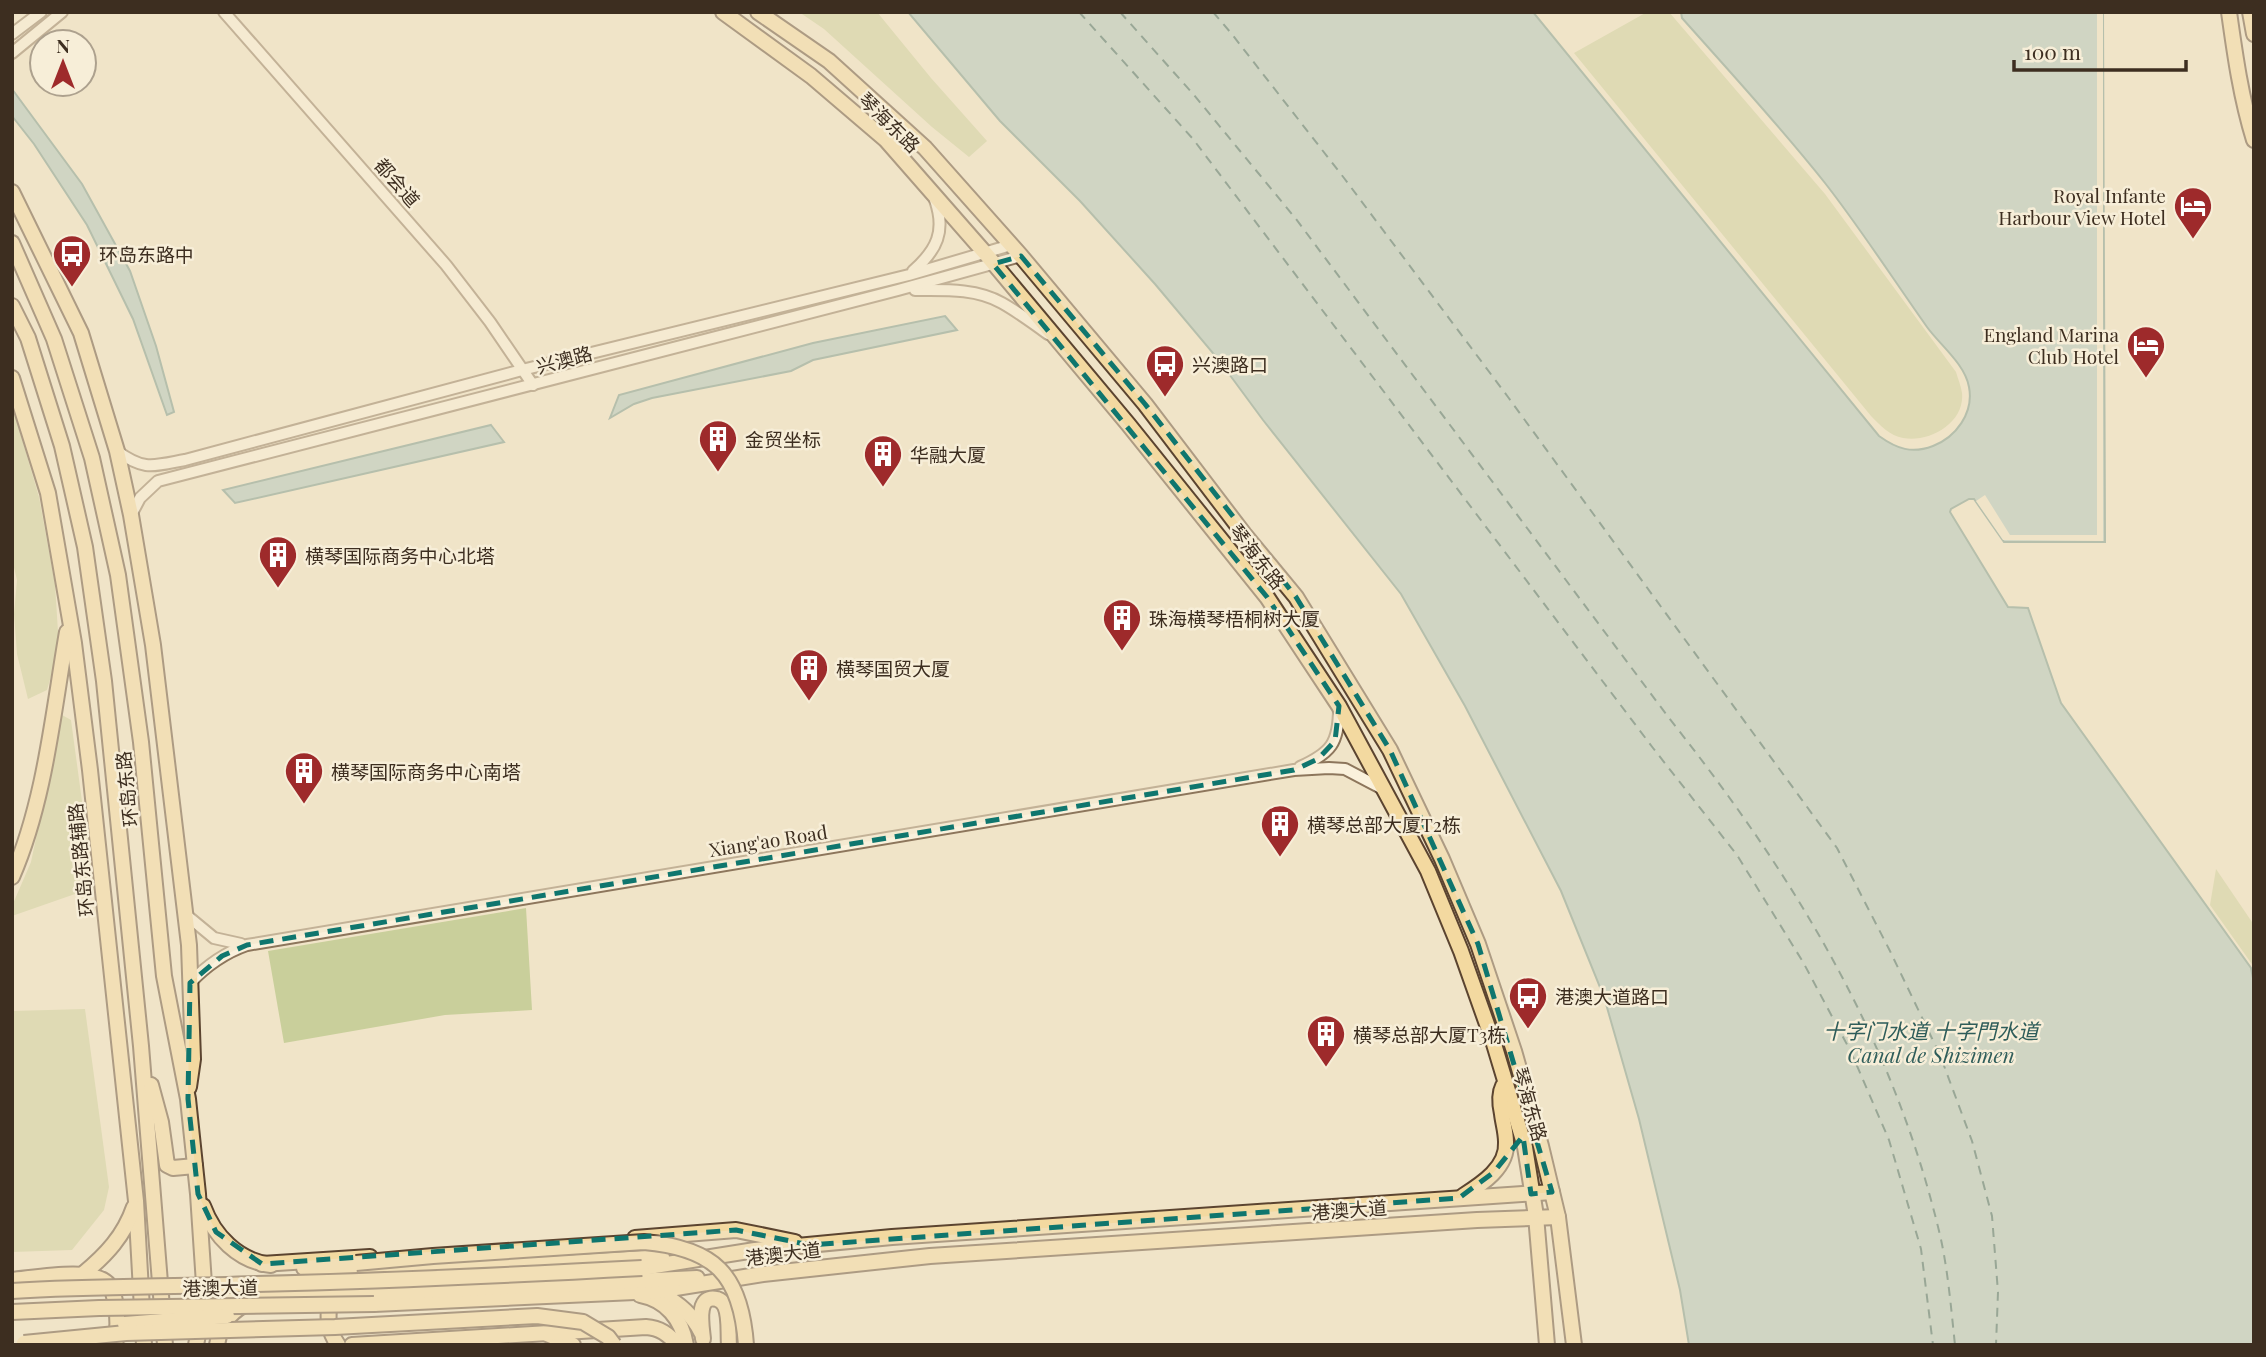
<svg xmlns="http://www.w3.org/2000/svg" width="2266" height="1357" font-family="'Playfair Display','Noto Sans SC',serif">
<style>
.green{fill:#c9cf9b}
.water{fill:#a9c4bc;stroke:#6f938a;stroke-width:2}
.pier{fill:#f0e4c8}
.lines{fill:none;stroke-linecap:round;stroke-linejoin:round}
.ferry{stroke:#2f5d5a;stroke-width:2;stroke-dasharray:9 7;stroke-linecap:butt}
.minor-casing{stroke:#8d765c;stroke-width:14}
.major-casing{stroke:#5b4430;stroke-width:18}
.minor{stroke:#faf1dc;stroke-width:10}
.major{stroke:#f3d9a0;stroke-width:14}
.major-bridge-casing{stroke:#5b4430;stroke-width:18;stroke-linecap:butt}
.major-bridge{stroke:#f3d9a0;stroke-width:14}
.marked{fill:none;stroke:#0f766e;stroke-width:5;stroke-dasharray:14 9;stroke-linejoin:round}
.labels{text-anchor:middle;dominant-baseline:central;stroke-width:5;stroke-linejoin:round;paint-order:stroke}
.street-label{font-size:19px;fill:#3d2e20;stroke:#f7eed8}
.poi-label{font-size:19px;fill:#3d2e20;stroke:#f7eed8;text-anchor:start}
.water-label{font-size:21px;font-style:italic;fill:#2f5d5a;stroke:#f7eed8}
</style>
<rect width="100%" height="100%" fill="#f0e4c8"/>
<g class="green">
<path d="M 799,12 L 877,12 L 931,78 L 987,141 L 969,157 L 932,127 L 824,29 Z"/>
<path d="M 1647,12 L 1669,12 L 1825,194 L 1956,372 C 1958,379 1961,386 1962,393 C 1965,423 1929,443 1903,438 C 1890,436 1880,425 1871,416 L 1574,53 Z"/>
<path d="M 12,405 L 39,497 L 55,584 L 59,648 L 47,690 L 28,699 L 17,654 L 14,614 L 17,580 L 12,559 Z"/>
<path d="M 62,715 L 71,720 L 94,890 L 75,894 L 12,916 L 12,906 L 31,862 Z"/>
<path d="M 2216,869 L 2254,925 L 2254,967 L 2210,905 Z"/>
<path d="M 526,908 L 532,1010 L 445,1015 L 284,1043 L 268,951 Z"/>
<path d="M 85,1009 L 109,1187 L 104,1210 L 72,1250 L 12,1252 L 12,1011 Z"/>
</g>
<g class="water">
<path d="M 908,12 L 1533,12 L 1879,436 C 1897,449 1912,454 1933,446 C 1956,437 1974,413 1969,387 C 1965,364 1940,345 1927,327 C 1893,279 1861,229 1825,183 C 1780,126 1730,72 1682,18 L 1681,12 L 2103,12 L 2105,542 L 2004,542 L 1974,499 L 1969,499 L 1951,509 L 1950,512 L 2008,607 L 2028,608 L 2061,703 L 2251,968 L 2254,983 L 2254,1345 L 1689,1345 L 1680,1290 L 1639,1119 L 1604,997 L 1561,891 L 1465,706 L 1401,594 L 1263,420 L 1218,359 L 1155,284 L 1080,201 L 1000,121 Z"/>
<path d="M 12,89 L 82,184 L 130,271 L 156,346 L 174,412 L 167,415 L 133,319 L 87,225 L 34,144 L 12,116 Z"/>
<path d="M 945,316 L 957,330 L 813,360 L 791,371 L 652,398 L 634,404 L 610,418 L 619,395 L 813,343 Z"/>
<path d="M 491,425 L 504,442 L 235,503 L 223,490 Z"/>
</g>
<path class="pier" d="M 2097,12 L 2103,12 L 2103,541 L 2003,540 L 1976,501 L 1985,495 L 2010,535 L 2097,535 Z"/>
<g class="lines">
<g class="ferry">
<path d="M 1079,12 L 1193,139 L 1653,748 L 1737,855 L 1803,962 L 1851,1052 L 1889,1140 L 1921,1249 L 1933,1345"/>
<path d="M 1120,12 L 1194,95 L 1296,219 L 1669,718 C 1794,876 1893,1037 1940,1235 C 1948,1270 1951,1308 1955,1345"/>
<path d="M 1213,12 L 1231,33 L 1344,178 L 1508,397 L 1837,848 L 1890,951 L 1940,1055 L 1972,1141 L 1992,1216 L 1998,1292 L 1996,1345"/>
</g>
<g class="minor-casing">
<g id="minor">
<path d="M 224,12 L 446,265 L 490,322 L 533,385"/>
<path d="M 12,34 L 41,12"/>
<path d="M 12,53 L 62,12"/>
<path d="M 913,271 C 937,250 946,231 935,200"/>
<path d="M 915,290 C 943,290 976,288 1002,303 C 1018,312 1033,323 1048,334"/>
<path d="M 117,451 C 144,471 153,466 185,460 L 522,370 L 909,275 L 1011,245"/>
<path d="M 131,515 L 140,498 L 158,481 L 898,290 L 1021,256"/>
<path d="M 1300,767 C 1331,753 1339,743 1339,708"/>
<path d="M 185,914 L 214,938 L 241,944"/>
<path d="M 190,983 C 207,965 224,953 247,945 L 1294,770 L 1329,768 L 1345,769 L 1383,789"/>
</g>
</g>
<g class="major-casing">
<g id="major">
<path d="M 723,12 L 811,76 L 886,140 L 985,253 L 1128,424 L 1267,597 L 1339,706 L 1428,871 L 1461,951 L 1494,1044 L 1525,1147 L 1536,1216 L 1547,1345"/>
<path d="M 758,12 L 829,61 L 925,148 L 1021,256 L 1145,404 L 1244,534 L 1296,597 L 1390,750 L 1442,859 L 1478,944 L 1514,1051 L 1541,1146 L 1558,1217 L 1574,1345"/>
<path d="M 2229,12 C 2235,55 2241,98 2254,140"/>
<path d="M 2250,12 L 2254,34"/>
<path d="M 12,192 L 81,333 L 117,451 L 131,515 L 153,645 L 189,945 L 193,1059 L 189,1087"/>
<path d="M 12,243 L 54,339 L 92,458 L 118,575 L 141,742 L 164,976 L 188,1099 L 198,1194 L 205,1299 L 196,1345"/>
<path d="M 12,306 L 28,338 L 62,446 L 85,547 L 104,681 L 141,1046 L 165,1345"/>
<path d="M 12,378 L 48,493 L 74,643 L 90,770 L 136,1201 L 144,1345"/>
<path d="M 12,877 C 45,801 53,713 67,632"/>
<path d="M 151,1085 L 161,1122 L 167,1165 L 173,1168 L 195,1166"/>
<path d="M 1463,1196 C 1482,1184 1508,1167 1506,1142 C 1506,1132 1503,1123 1502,1114 C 1500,1105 1499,1094 1503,1086"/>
<path d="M 203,1206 C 214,1236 238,1261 271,1265"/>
<path d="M 635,1238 L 736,1230 L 795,1242"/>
<path d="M 262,1264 L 370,1257"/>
<path d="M 304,1268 L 363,1271 L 439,1270 L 662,1257"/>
<path d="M 642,1268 L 755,1250 L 892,1237 L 1552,1192"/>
<path d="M 83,1274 C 106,1255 124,1236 134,1207"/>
<path d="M 12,1280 C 35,1278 94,1266 109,1285 C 113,1290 115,1300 116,1306 C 118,1319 118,1332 115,1345"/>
<path d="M 661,1294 C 679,1303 692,1314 701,1332"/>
<path d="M 640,1295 C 666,1300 682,1319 686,1345"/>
<path d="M 330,1301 C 327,1319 328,1330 338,1345"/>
<path d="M 374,1304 L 657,1291 L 763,1274 L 930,1256 L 1477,1220 L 1558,1217"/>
<path d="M 547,1334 L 573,1345"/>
<path d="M 703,1339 C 702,1327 695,1294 717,1299 C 720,1300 723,1302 725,1306 C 730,1316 728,1334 729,1345"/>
<path d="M 217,1345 C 221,1320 233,1310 254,1299 L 697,1278"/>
<path d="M 352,1345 L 646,1327 C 660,1328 668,1334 678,1345"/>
</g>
</g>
<use href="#minor" class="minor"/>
<use href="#major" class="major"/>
<g class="major-bridge-casing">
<g id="major-bridge">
<path d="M 356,1263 L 433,1256 L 644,1242 C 714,1248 741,1274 746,1345"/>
<path d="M 12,1291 C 93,1286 175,1287 256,1284 C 385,1281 514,1275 642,1268"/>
<path d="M 12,1312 L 99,1308 L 374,1304"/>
<path d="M 125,1324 L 227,1316"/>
<path d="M 24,1343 L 126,1333 L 335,1327 L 537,1316 L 583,1322 L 608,1337 L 614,1345"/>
</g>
</g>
<use href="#major-bridge" class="major-bridge"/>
</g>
<path d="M0 0H2266V1357H0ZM 1021,256 L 1145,404 L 1296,597 L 1390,750 L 1478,944 L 1552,1192 L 1531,1194 L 1523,1136 L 1494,1172 L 1459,1198 L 810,1245 L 736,1230 L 262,1264 L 216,1232 L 198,1194 L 188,1099 L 190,983 L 222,956 L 247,945 L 1294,770 L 1318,759 L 1335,741 L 1339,706 L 1267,597 L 993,264 Z" fill="#f0e4c8" fill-opacity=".55" fill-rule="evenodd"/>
<path class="marked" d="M 1021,256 L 1145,404 L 1296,597 L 1390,750 L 1478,944 L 1552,1192 L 1531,1194 L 1523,1136 L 1494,1172 L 1459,1198 L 810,1245 L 736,1230 L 262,1264 L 216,1232 L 198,1194 L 188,1099 L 190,983 L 222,956 L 247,945 L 1294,770 L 1318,759 L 1335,741 L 1339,706 L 1267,597 L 993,264 Z"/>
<defs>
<g id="hotel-pin" transform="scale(2.0125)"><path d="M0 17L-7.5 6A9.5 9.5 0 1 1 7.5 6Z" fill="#9e2a2b" stroke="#f7eed8"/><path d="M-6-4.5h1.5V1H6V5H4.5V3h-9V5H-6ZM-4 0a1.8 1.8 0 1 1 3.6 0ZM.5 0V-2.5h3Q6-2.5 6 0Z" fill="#fff"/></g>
<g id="bus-pin" transform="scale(2.0125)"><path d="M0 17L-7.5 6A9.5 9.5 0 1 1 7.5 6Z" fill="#9e2a2b" stroke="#f7eed8"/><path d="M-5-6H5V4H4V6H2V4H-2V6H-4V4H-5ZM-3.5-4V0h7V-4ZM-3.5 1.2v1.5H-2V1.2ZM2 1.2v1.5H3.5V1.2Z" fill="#fff"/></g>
<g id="building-pin" transform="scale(2.0125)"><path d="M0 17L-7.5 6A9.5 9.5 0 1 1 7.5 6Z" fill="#9e2a2b" stroke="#f7eed8"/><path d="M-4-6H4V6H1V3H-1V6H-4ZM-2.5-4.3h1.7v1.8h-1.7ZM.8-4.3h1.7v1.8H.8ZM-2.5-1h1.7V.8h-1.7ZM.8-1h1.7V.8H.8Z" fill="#fff"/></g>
</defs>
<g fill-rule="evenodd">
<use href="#hotel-pin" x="2193" y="206"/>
<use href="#bus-pin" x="72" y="254"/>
<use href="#hotel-pin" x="2146" y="345"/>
<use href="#bus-pin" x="1165" y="364"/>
<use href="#building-pin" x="718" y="439"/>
<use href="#building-pin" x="883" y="454"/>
<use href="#building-pin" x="278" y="555"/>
<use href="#building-pin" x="1122" y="618"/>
<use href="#building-pin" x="809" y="668"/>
<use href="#building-pin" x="304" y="771"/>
<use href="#building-pin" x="1280" y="824"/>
<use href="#bus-pin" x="1528" y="996"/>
<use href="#building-pin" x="1326" y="1034"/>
</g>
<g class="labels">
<g class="street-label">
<text transform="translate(890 122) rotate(44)">琴海东路</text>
<text transform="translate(398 182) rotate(49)">都会道</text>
<text transform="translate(564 359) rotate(-15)">兴澳路</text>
<text transform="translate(1258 556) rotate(52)">琴海东路</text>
<text transform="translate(126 789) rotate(-96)">环岛东路</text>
<text transform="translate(768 840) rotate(-9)">Xiang'ao Road</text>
<text transform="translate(80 860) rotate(-96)">环岛东路辅路</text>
<text transform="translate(1531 1104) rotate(74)">琴海东路</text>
<text transform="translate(1349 1209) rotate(-4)">港澳大道</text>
<text transform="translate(783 1253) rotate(-7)">港澳大道</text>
<text transform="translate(220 1287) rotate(-1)">港澳大道</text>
</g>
<g class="poi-label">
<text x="2166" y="195" text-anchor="end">Royal Infante<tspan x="2166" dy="22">Harbour View Hotel</tspan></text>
<text x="99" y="254">环岛东路中</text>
<text x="2119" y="334" text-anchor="end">England Marina<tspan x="2119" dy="22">Club Hotel</tspan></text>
<text x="1192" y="364">兴澳路口</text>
<text x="745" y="439">金贸坐标</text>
<text x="910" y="454">华融大厦</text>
<text x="305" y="555">横琴国际商务中心北塔</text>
<text x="1149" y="618">珠海横琴梧桐树大厦</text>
<text x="836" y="668">横琴国贸大厦</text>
<text x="331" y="771">横琴国际商务中心南塔</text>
<text x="1307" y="824">横琴总部大厦T2栋</text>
<text x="1555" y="996">港澳大道路口</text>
<text x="1353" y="1034">横琴总部大厦T3栋</text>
</g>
<g class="water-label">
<text x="1931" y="1030">十字门水道 十字門水道<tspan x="1931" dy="24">Canal de Shizimen</tspan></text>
</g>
</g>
<rect width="2266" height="1357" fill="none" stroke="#3d2e20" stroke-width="28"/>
<g transform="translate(63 63)"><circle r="33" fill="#f7eed8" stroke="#ada18e" stroke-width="2"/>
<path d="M0-5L12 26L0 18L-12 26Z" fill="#9e2a2b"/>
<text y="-10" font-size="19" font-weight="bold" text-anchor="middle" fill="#3d2e20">N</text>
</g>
<path d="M2014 60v10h172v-10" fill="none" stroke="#3d2e20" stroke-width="3.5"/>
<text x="2024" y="60" font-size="21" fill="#3d2e20" stroke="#f7eed8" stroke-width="5" paint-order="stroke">100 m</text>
</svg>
